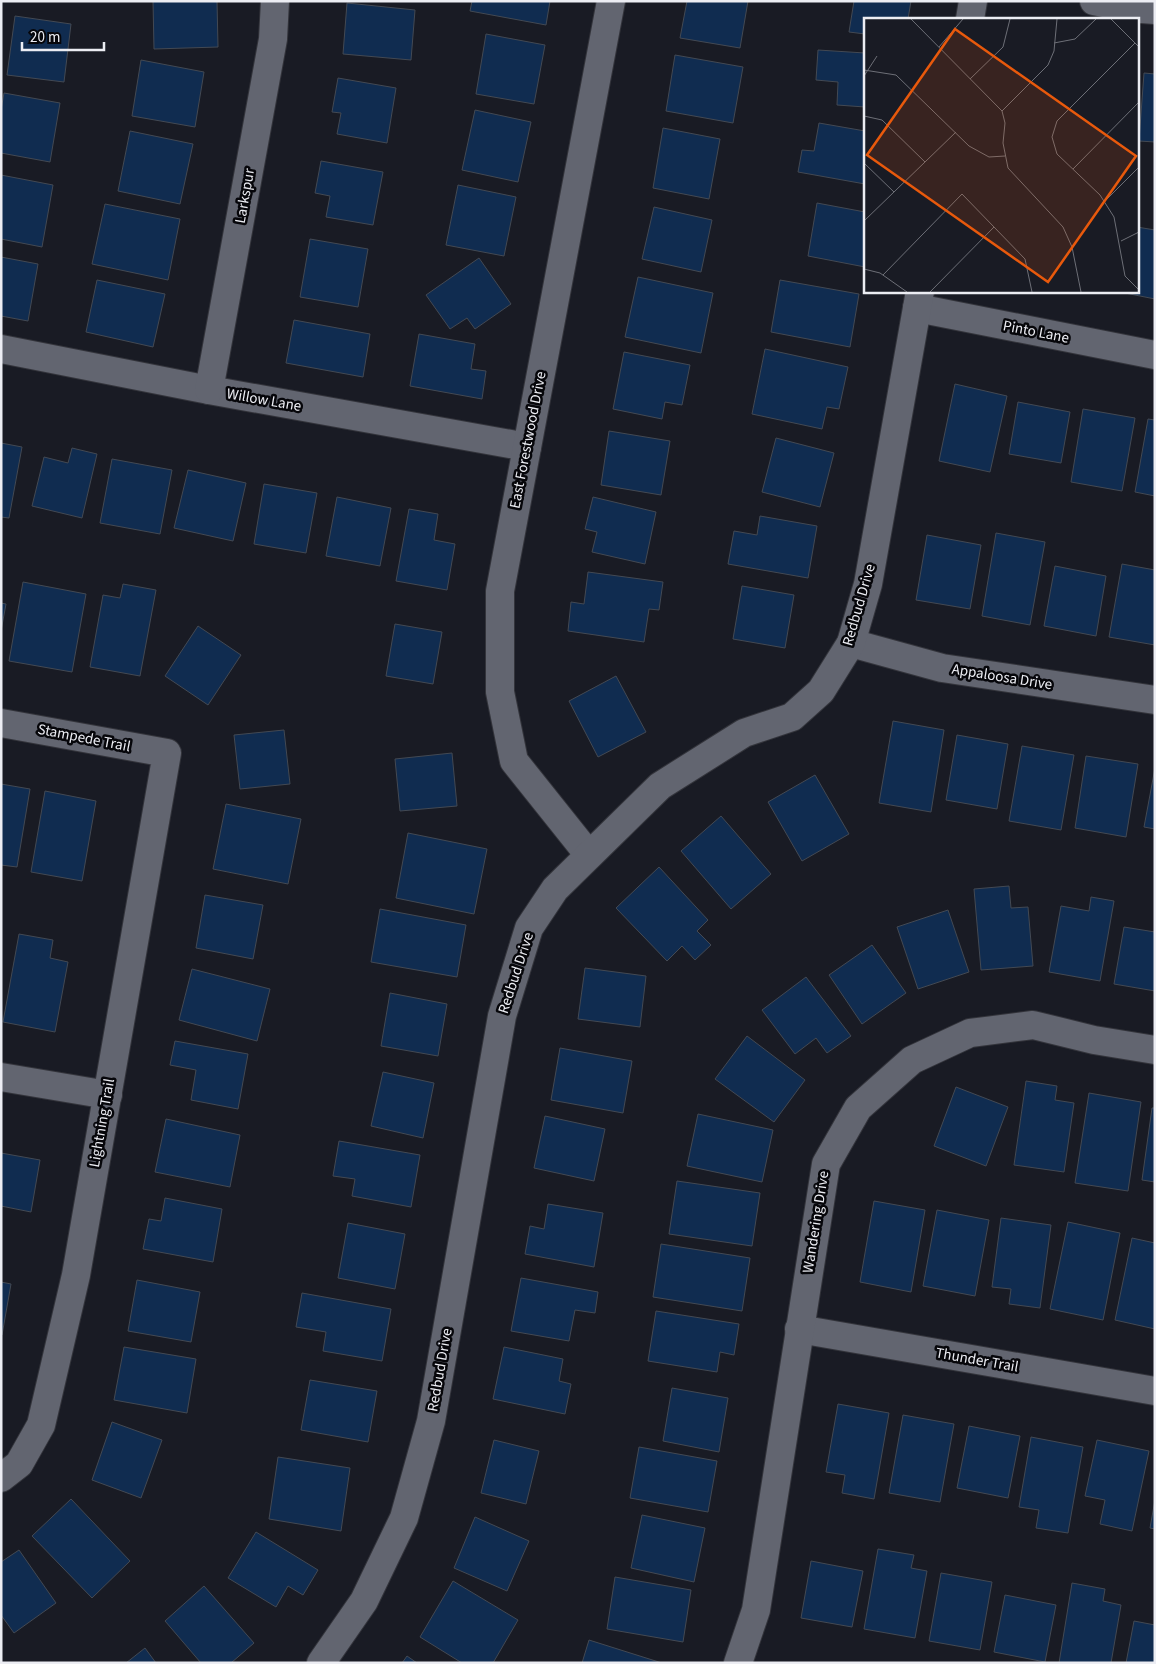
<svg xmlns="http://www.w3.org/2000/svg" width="1156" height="1664" font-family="'Source Sans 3',sans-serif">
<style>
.building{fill:#102c50;stroke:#434953}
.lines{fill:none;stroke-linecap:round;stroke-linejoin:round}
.minor-casing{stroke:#33343b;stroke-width:30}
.minor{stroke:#626570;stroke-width:28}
.labels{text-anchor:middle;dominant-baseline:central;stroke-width:5;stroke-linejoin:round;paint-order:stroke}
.street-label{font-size:15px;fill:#ecedf3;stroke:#06060a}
.inset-road{fill:none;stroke:#6d6f77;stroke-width:1}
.view{fill:#e8590c;fill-opacity:0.15;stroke:#e8590c;stroke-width:2.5}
.inset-edge{fill:none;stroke:#ecedf3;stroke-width:2.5}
</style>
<rect width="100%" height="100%" fill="#191b24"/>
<g class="building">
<path d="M 153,1 L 217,1 L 218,47 L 154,49 Z"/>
<path d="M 472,1 L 550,1 L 546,25 L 470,11 Z"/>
<path d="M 687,1 L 748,1 L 740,48 L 680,38 Z"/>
<path d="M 854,1 L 911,1 L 908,19 L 865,19 L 865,34 L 849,32 Z"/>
<path d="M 347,3 L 415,10 L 411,60 L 343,54 Z"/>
<path d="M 15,16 L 71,24 L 64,82 L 7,75 Z"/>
<path d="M 486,34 L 545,45 L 534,104 L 476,94 Z"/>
<path d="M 818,50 L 865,53 L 865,107 L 837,105 L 838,82 L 816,80 Z"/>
<path d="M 675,55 L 743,67 L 733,123 L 666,111 Z"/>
<path d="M 141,60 L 204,72 L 195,127 L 132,116 Z"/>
<path d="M 1144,73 L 1155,74 L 1155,142 L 1139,141 Z"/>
<path d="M 338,78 L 396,88 L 387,143 L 337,134 L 341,113 L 332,112 Z"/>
<path d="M 4,93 L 60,103 L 50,162 L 1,153 L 1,110 Z"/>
<path d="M 475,110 L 531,122 L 518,182 L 462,170 Z"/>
<path d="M 819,123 L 865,131 L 865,184 L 798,172 L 802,150 L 814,151 Z"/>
<path d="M 663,128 L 720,139 L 709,199 L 653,188 Z"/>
<path d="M 130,131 L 193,144 L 180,204 L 118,191 Z"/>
<path d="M 321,161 L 383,172 L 373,225 L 326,217 L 330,196 L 315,193 Z"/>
<path d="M 1,175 L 53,185 L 42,247 L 1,239 Z"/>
<path d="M 458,185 L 516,197 L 504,256 L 446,245 Z"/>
<path d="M 817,203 L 865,212 L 865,267 L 808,256 Z"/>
<path d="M 105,204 L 180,219 L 168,280 L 92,264 Z"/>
<path d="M 654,207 L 712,220 L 701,272 L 642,259 Z"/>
<path d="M 1137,227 L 1155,230 L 1155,299 L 1115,291 L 1137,291 Z"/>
<path d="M 310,239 L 368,249 L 358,307 L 300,297 Z"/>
<path d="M 1,257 L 38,264 L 28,321 L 1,316 Z"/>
<path d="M 479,258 L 511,304 L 475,329 L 467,318 L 450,329 L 426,295 Z"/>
<path d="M 638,277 L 713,293 L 701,353 L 625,337 Z"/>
<path d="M 97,280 L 165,294 L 153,347 L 86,332 Z"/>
<path d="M 780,280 L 859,294 L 850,347 L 771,332 Z"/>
<path d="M 294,320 L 370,334 L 363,377 L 286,363 Z"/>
<path d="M 419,334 L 475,344 L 471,369 L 486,371 L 482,399 L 410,386 Z"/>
<path d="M 765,349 L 848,367 L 839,409 L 827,407 L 822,429 L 752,414 Z"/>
<path d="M 624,352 L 690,365 L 682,405 L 665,402 L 662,419 L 613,409 Z"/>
<path d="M 955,384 L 1007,396 L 990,472 L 939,461 Z"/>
<path d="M 1018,402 L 1070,412 L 1061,463 L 1009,454 Z"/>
<path d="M 1083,409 L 1135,418 L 1122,491 L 1071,482 Z"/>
<path d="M 1148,419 L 1155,420 L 1155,496 L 1135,492 Z"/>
<path d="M 609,431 L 670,441 L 661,495 L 601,485 Z"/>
<path d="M 776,438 L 834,453 L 820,507 L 762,492 Z"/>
<path d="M 1,443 L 22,447 L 9,518 L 1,517 Z"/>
<path d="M 72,448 L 97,454 L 82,518 L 32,506 L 44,457 L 68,463 Z"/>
<path d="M 112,459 L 172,470 L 160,534 L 100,523 Z"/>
<path d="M 188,470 L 246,483 L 233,541 L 174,528 Z"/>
<path d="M 264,484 L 317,493 L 306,553 L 254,544 Z"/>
<path d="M 337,497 L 391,508 L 380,566 L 326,556 Z"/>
<path d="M 593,497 L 656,512 L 645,564 L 592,552 L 597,532 L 585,529 Z"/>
<path d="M 409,509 L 438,514 L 434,540 L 455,544 L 447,590 L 396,581 Z"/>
<path d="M 760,516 L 817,526 L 808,578 L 728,564 L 734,531 L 757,535 Z"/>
<path d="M 996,533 L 1045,542 L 1030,625 L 982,616 Z"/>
<path d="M 927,535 L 981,545 L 970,609 L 916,600 Z"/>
<path d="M 1122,564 L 1155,570 L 1155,645 L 1109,637 Z"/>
<path d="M 1055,566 L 1106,576 L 1096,636 L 1044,626 Z"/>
<path d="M 588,572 L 663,582 L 659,610 L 649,609 L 644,642 L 568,631 L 571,602 L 584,604 Z"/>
<path d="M 23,582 L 86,594 L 72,672 L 9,661 Z"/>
<path d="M 123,584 L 156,590 L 140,676 L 90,667 L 103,595 L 120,598 Z"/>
<path d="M 742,586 L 794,595 L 785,648 L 733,639 Z"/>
<path d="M 1,603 L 6,604 L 1,631 Z"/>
<path d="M 395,624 L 442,632 L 433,684 L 386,676 Z"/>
<path d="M 198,626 L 241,655 L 208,705 L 165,676 Z"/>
<path d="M 616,676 L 646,732 L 598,757 L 569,701 Z"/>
<path d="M 893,721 L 944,730 L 931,812 L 879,803 Z"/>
<path d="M 284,730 L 290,784 L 240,789 L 234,735 Z"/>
<path d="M 957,735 L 1008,744 L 997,809 L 946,800 Z"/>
<path d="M 1022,746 L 1074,755 L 1061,830 L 1009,821 Z"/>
<path d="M 452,753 L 457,806 L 400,811 L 395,759 Z"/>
<path d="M 1086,756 L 1138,764 L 1126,837 L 1075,828 Z"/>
<path d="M 1155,768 L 1155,829 L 1144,827 Z"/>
<path d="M 815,775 L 849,834 L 802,861 L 768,802 Z"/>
<path d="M 1,784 L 30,789 L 17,867 L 1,865 Z"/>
<path d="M 45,791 L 96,801 L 82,881 L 31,872 Z"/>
<path d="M 226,804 L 301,819 L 288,884 L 213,869 Z"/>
<path d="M 721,816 L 771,874 L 731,909 L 681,851 Z"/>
<path d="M 408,833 L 487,849 L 474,914 L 396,898 Z"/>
<path d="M 659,867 L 708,920 L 697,931 L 711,945 L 695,960 L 682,946 L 667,961 L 616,908 Z"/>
<path d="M 1009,886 L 1011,908 L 1028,907 L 1033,966 L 981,970 L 974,889 Z"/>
<path d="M 205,895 L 263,905 L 253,959 L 196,948 Z"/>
<path d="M 1091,897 L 1114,901 L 1100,981 L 1049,972 L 1061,906 L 1089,911 Z"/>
<path d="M 380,909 L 466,925 L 457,977 L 371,962 Z"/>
<path d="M 948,910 L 969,972 L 918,989 L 897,927 Z"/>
<path d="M 1124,927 L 1155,932 L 1155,991 L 1114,984 Z"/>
<path d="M 19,934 L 53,940 L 50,958 L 68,962 L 55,1032 L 3,1022 Z"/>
<path d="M 872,945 L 906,993 L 862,1024 L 829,975 Z"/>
<path d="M 585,968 L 646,976 L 640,1027 L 578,1019 Z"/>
<path d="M 192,969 L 270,989 L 257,1041 L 179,1020 Z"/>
<path d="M 806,977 L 851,1036 L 827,1053 L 816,1038 L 795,1054 L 762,1010 Z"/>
<path d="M 390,993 L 447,1004 L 438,1056 L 381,1046 Z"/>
<path d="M 747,1036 L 805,1080 L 774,1122 L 715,1079 Z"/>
<path d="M 175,1041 L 248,1054 L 238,1109 L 191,1100 L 196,1070 L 170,1065 Z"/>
<path d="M 560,1048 L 632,1061 L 623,1113 L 551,1100 Z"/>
<path d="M 383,1072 L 434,1083 L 423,1138 L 371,1126 Z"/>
<path d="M 1026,1081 L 1057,1086 L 1055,1100 L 1074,1103 L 1064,1172 L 1014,1165 Z"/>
<path d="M 956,1087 L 1008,1107 L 986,1166 L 934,1146 Z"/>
<path d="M 1089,1093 L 1141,1102 L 1128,1191 L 1075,1183 Z"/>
<path d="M 1152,1108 L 1155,1108 L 1155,1182 L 1142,1180 Z"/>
<path d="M 698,1114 L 773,1130 L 762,1182 L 687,1166 Z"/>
<path d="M 545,1116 L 605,1129 L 594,1181 L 534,1168 Z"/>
<path d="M 166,1119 L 240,1135 L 230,1187 L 155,1172 Z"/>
<path d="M 339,1141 L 420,1155 L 411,1207 L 352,1196 L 355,1179 L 333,1176 Z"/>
<path d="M 1,1153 L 40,1160 L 31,1212 L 1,1206 Z"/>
<path d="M 677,1181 L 760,1193 L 752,1246 L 669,1234 Z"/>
<path d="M 165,1198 L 222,1209 L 213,1262 L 143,1249 L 149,1219 L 161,1221 Z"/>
<path d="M 874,1201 L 925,1210 L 911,1292 L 860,1282 Z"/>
<path d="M 548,1204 L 603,1213 L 594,1267 L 525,1254 L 530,1226 L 544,1229 Z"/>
<path d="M 937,1210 L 989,1220 L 975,1296 L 923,1286 Z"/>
<path d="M 1001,1218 L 1051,1225 L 1040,1308 L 1009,1304 L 1011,1289 L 992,1287 Z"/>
<path d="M 1068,1222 L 1120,1233 L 1103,1320 L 1050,1309 Z"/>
<path d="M 348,1223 L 405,1234 L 395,1289 L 338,1278 Z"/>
<path d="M 1132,1238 L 1155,1243 L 1155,1329 L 1115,1320 Z"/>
<path d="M 661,1244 L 750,1258 L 742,1311 L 653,1297 Z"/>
<path d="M 521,1278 L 598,1292 L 595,1313 L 575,1310 L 569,1341 L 511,1331 Z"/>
<path d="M 137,1280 L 200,1292 L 191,1342 L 128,1331 Z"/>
<path d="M 1,1282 L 11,1284 L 2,1335 L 1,1335 Z"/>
<path d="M 302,1293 L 391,1309 L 382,1361 L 323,1351 L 326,1332 L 296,1327 Z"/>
<path d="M 656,1311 L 739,1324 L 734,1355 L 720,1352 L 717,1372 L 648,1361 Z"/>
<path d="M 124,1347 L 196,1359 L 187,1413 L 114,1400 Z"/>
<path d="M 504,1347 L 563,1359 L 559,1381 L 571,1384 L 565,1414 L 493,1399 Z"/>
<path d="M 310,1380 L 377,1391 L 368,1442 L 301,1430 Z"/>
<path d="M 672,1388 L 728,1398 L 719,1452 L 663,1441 Z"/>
<path d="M 838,1404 L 889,1413 L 874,1499 L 842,1493 L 845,1475 L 826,1472 Z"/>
<path d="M 903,1415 L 954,1424 L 940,1502 L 889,1493 Z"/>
<path d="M 112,1422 L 162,1440 L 141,1498 L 92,1480 Z"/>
<path d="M 969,1426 L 1020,1436 L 1008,1498 L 957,1488 Z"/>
<path d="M 1031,1437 L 1083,1447 L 1068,1533 L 1036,1528 L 1039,1510 L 1019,1507 Z"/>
<path d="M 494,1440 L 539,1451 L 526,1504 L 481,1493 Z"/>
<path d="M 1097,1440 L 1149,1451 L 1132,1531 L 1100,1524 L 1105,1500 L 1085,1496 Z"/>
<path d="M 639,1447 L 717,1461 L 708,1512 L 630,1498 Z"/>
<path d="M 278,1457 L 350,1468 L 341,1531 L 269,1519 Z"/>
<path d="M 71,1499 L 130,1561 L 92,1598 L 32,1536 Z"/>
<path d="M 1155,1500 L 1155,1529 L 1150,1528 Z"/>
<path d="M 642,1515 L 705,1528 L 694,1582 L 631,1568 Z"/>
<path d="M 475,1517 L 529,1541 L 507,1591 L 454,1568 Z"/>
<path d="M 256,1532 L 318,1570 L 303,1595 L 288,1586 L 276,1607 L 228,1578 Z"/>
<path d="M 878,1549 L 914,1555 L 911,1568 L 927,1571 L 915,1638 L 864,1629 Z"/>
<path d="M 19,1550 L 56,1603 L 14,1633 L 1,1615 L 1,1562 Z"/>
<path d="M 811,1561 L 863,1571 L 852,1627 L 801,1618 Z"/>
<path d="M 941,1573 L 992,1582 L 980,1650 L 929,1641 Z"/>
<path d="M 615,1577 L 691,1590 L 683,1642 L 607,1629 Z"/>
<path d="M 453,1581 L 518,1620 L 493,1663 L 462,1663 L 420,1637 Z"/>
<path d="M 1072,1583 L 1105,1589 L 1103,1601 L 1121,1605 L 1111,1663 L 1059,1663 Z"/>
<path d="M 204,1586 L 254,1643 L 231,1663 L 201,1663 L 165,1621 Z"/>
<path d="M 1005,1595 L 1056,1605 L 1045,1662 L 994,1652 Z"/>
<path d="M 1134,1621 L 1155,1625 L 1155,1663 L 1126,1663 Z"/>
<path d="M 589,1640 L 662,1663 L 582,1663 Z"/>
<path d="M 145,1648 L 156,1663 L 126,1663 Z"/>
<path d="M 407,1656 L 417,1663 L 402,1663 Z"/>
</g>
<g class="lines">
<g class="minor-casing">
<g id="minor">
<path d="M 1094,1 L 1128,8 L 1155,10"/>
<path d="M 970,19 L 973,1"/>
<path d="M 917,308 L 1155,355"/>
<path d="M 1,349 L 209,390 L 527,447"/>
<path d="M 209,390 L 273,39 L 275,1"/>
<path d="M 851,643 L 942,668 L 1155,700"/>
<path d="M 1,723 L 167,753 L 76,1275 L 41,1425 L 19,1464 L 1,1478"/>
<path d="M 589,855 L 514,761 L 500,692 L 500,591 L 611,1"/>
<path d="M 1,1077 L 108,1095"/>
<path d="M 799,1329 L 1155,1391"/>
<path d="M 321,1663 L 364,1601 L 404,1518 L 431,1421 L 502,1016 L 529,928 L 555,889 L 660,786 L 744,733 L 792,717 L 821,691 L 851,643 L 868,584 L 920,291"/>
<path d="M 738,1663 L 756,1610 L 826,1164 L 858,1108 L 912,1060 L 970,1033 L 1033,1025 L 1094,1040 L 1155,1050"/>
</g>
</g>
<use href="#minor" class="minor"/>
</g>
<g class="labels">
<g class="street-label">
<text transform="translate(245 196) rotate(-80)">Larkspur</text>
<text transform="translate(1036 332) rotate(11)">Pinto Lane</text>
<text transform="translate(264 400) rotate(10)">Willow Lane</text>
<text transform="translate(528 440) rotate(-79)">East Forestwood Drive</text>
<text transform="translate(859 605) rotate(-74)">Redbud Drive</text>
<text transform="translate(1002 677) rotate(9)">Appaloosa Drive</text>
<text transform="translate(84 738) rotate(11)">Stampede Trail</text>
<text transform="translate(516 973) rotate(-72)">Redbud Drive</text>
<text transform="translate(102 1123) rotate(-80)">Lightning Trail</text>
<text transform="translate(816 1222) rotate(-81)">Wandering Drive</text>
<text transform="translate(977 1360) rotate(10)">Thunder Trail</text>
<text transform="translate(440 1370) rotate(-80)">Redbud Drive</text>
</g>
</g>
<g transform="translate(864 18)">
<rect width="275" height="275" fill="#191b24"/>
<path class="inset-road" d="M 47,1 L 138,93 L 141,105 L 139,125 L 144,150 L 199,209 L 208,229 L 217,274M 247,1 L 275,29M 190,25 L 211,21 L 232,1M 271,25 L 193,103 L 188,119 L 193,136 L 236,177 L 250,199 L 261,258 L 275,272M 75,29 L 99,1M 0,52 L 32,57 L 105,128 L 125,139 L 141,138M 0,58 L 13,38M 106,61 L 139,29 L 146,1M 138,93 L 184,47 L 190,33 L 193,1M 0,98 L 18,102 L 61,144M 0,145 L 30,174M 209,151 L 275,84M 240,184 L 275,149M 0,203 L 92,114M 257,223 L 275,214M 0,251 L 16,255 L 43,274M 19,257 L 98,176 L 161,241 L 168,274M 66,274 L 130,209"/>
<path class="view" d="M 91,11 L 272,138 L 184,264 L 3,137 Z"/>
<rect width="275" height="275" class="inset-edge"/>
</g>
<rect width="1156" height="1664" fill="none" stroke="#ecedf3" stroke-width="5"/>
<path d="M22 42v8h82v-8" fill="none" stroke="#ecedf3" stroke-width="2.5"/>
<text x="30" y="42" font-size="15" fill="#ecedf3" stroke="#06060a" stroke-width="4" paint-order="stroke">20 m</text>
</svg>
